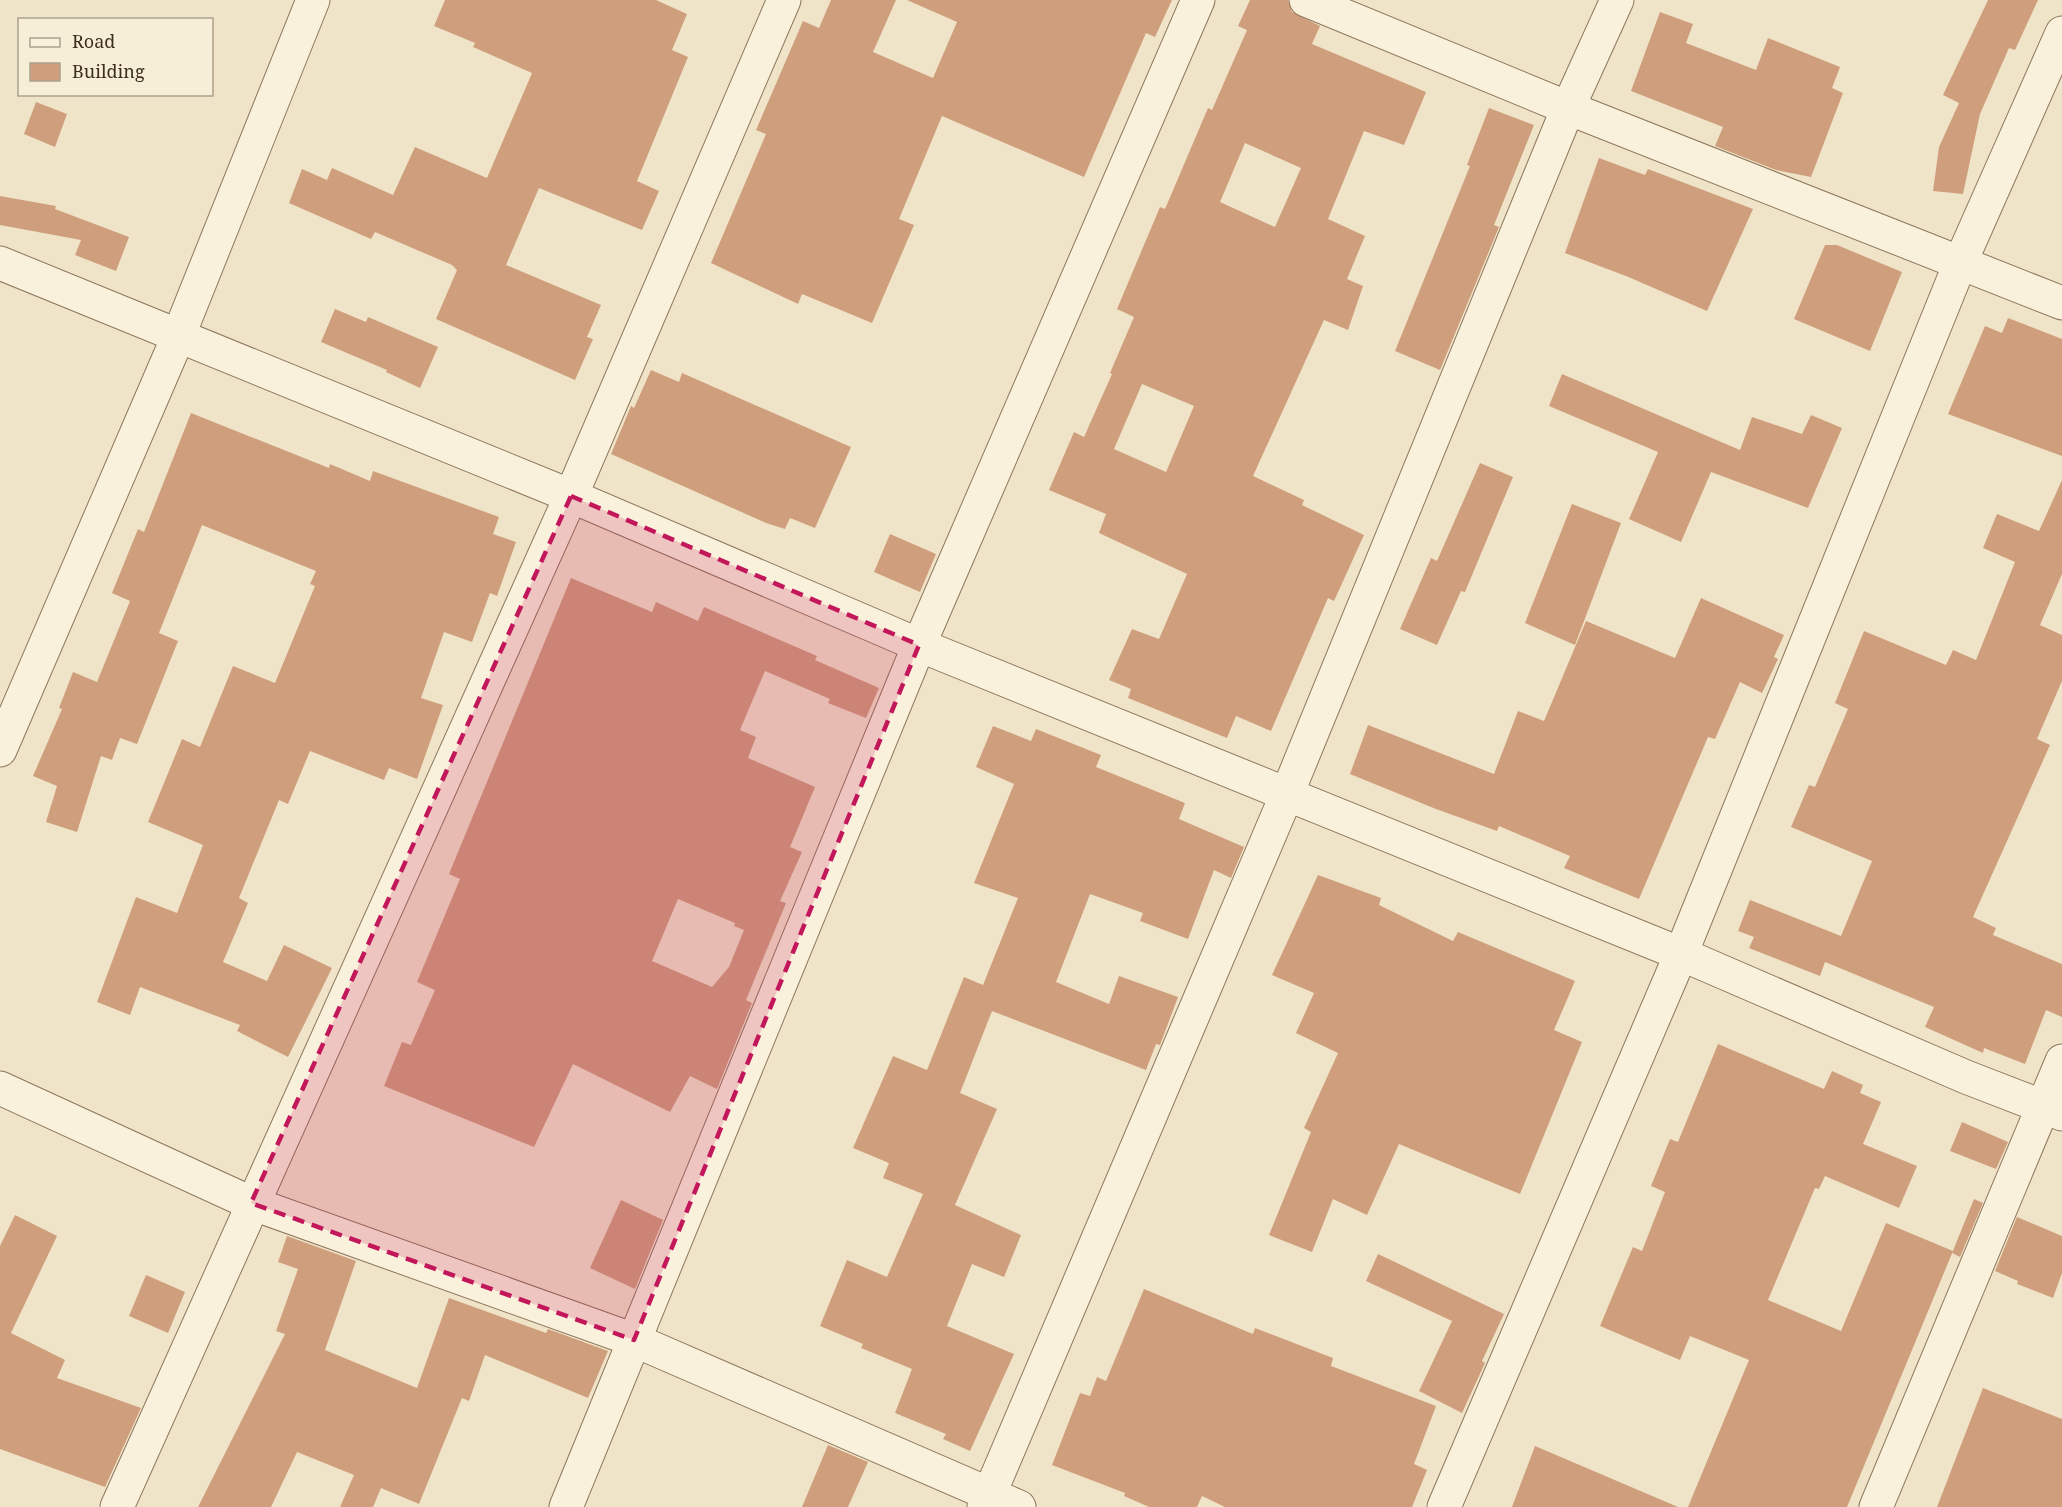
<svg xmlns="http://www.w3.org/2000/svg" width="2062" height="1507" font-family="'Noto Serif',serif">
<style>
.building{fill:#cf9f7d;fill-rule:evenodd}
.lines{fill:none;stroke-linecap:round;stroke-linejoin:round}
.minor-casing{stroke:#8d765c;stroke-width:35}
.minor{stroke:#faf1dc;stroke-width:33}
.marked{fill:#c2185b;fill-opacity:0.2;stroke:#c2185b;stroke-width:4.5;stroke-dasharray:12 8;stroke-linejoin:round}
</style>
<rect width="100%" height="100%" fill="#f0e4c8"/>
<g class="building">
<path d="M 445,0 L 656,0 L 687,14 L 672,50 L 688,57 L 637,181 L 659,191 L 642,230 L 539,188 L 506,265 L 601,305 L 587,337 L 593,339 L 575,380 L 436,319 L 457,270 L 452,265 L 375,232 L 371,239 L 289,203 L 302,169 L 327,180 L 332,168 L 393,195 L 415,147 L 487,178 L 532,73 L 473,47 L 475,43 L 434,26 Z"/>
<path d="M 831,0 L 896,0 L 873,52 L 933,78 L 957,22 L 907,0 L 1172,0 L 1155,37 L 1146,33 L 1084,177 L 942,116 L 899,219 L 914,225 L 872,323 L 802,294 L 798,304 L 711,263 L 766,134 L 756,130 L 803,21 L 819,28 Z"/>
<path d="M 1250,0 L 1288,0 L 1292,12 L 1320,26 L 1312,44 L 1426,92 L 1404,145 L 1364,131 L 1328,219 L 1365,236 L 1347,279 L 1363,286 L 1348,330 L 1324,320 L 1253,476 L 1304,500 L 1302,505 L 1364,535 L 1334,601 L 1328,598 L 1271,731 L 1236,716 L 1227,738 L 1128,698 L 1131,689 L 1109,680 L 1132,629 L 1159,639 L 1187,574 L 1099,533 L 1106,514 L 1049,490 L 1074,432 L 1084,437 L 1112,374 L 1110,373 L 1134,317 L 1117,309 L 1160,207 L 1165,209 L 1208,108 L 1212,110 L 1247,30 L 1238,26 ZM 1245,143 L 1301,168 L 1275,227 L 1220,202 ZM 1142,384 L 1194,406 L 1166,472 L 1114,449 Z"/>
<path d="M 1988,0 L 2038,0 L 2015,50 L 2009,48 L 1980,114 L 1963,194 L 1933,191 L 1939,147 L 1959,103 L 1943,95 Z"/>
<path d="M 1660,12 L 1693,24 L 1686,43 L 1756,70 L 1768,38 L 1840,67 L 1832,88 L 1843,93 L 1811,177 L 1776,170 L 1715,146 L 1723,127 L 1631,91 Z"/>
<path d="M 36,102 L 67,114 L 55,147 L 24,134 Z"/>
<path d="M 1489,108 L 1534,125 L 1494,225 L 1499,227 L 1440,370 L 1395,351 L 1470,166 L 1467,165 Z"/>
<path d="M 1599,158 L 1645,175 L 1648,169 L 1753,209 L 1707,311 L 1626,276 L 1565,253 Z"/>
<path d="M 0,196 L 56,206 L 55,209 L 129,237 L 116,271 L 75,255 L 81,240 L 0,225 Z"/>
<path d="M 1825,245 L 1837,245 L 1902,272 L 1870,351 L 1794,319 Z"/>
<path d="M 335,309 L 366,322 L 368,317 L 438,347 L 420,388 L 386,372 L 387,370 L 321,342 Z"/>
<path d="M 2008,318 L 2062,339 L 2062,456 L 1948,414 L 1985,326 L 2002,333 Z"/>
<path d="M 651,370 L 679,382 L 682,373 L 851,447 L 815,528 L 790,518 L 785,529 L 766,523 L 611,454 L 631,406 L 634,408 Z"/>
<path d="M 1562,374 L 1740,450 L 1752,417 L 1802,434 L 1811,415 L 1842,428 L 1808,508 L 1711,472 L 1681,542 L 1629,519 L 1658,452 L 1549,406 Z"/>
<path d="M 191,413 L 329,468 L 330,464 L 370,481 L 373,471 L 499,517 L 493,534 L 516,542 L 497,596 L 490,593 L 472,642 L 444,632 L 421,698 L 443,705 L 417,779 L 389,768 L 384,780 L 310,751 L 288,804 L 279,800 L 239,898 L 248,903 L 223,962 L 267,981 L 284,945 L 332,968 L 288,1057 L 237,1031 L 240,1025 L 140,987 L 130,1015 L 97,1002 L 136,897 L 177,913 L 203,845 L 148,822 L 182,739 L 200,747 L 233,666 L 275,683 L 315,586 L 310,584 L 316,571 L 202,525 L 159,633 L 178,641 L 137,744 L 120,738 L 112,760 L 101,756 L 77,832 L 46,822 L 57,786 L 33,776 L 62,709 L 59,708 L 73,672 L 97,682 L 130,601 L 112,593 L 138,529 L 144,532 Z"/>
<path d="M 1480,463 L 1513,477 L 1465,592 L 1461,591 L 1437,645 L 1400,629 L 1431,558 L 1437,561 Z"/>
<path d="M 2062,480 L 2062,574 L 2040,625 L 2062,635 L 2062,681 L 2037,739 L 2050,745 L 1973,917 L 1996,928 L 1993,935 L 2062,964 L 2062,1017 L 2046,1010 L 2025,1064 L 1984,1048 L 1983,1053 L 1925,1027 L 1934,1007 L 1825,962 L 1820,976 L 1749,948 L 1754,937 L 1738,931 L 1750,900 L 1841,936 L 1872,861 L 1791,827 L 1809,785 L 1815,787 L 1848,709 L 1835,703 L 1864,631 L 1946,665 L 1953,650 L 1976,660 L 2015,562 L 1983,548 L 1997,514 L 2039,531 Z"/>
<path d="M 1572,504 L 1621,523 L 1575,645 L 1525,623 Z"/>
<path d="M 890,534 L 936,554 L 920,592 L 874,572 Z"/>
<path d="M 571,578 L 652,612 L 656,602 L 698,621 L 704,607 L 817,656 L 815,660 L 879,688 L 866,718 L 828,703 L 830,699 L 765,671 L 740,730 L 756,737 L 748,758 L 815,787 L 790,847 L 802,852 L 780,901 L 786,903 L 746,1000 L 752,1003 L 717,1089 L 690,1076 L 670,1112 L 573,1064 L 534,1147 L 384,1086 L 402,1042 L 411,1045 L 435,990 L 417,982 L 460,879 L 449,874 ZM 678,899 L 735,923 L 734,926 L 744,930 L 729,967 L 712,987 L 652,961 Z"/>
<path d="M 1701,598 L 1784,635 L 1774,657 L 1778,659 L 1762,693 L 1740,682 L 1715,739 L 1708,737 L 1639,899 L 1564,868 L 1570,856 L 1499,826 L 1497,831 L 1436,809 L 1350,774 L 1368,725 L 1494,774 L 1518,711 L 1544,721 L 1586,621 L 1675,658 Z"/>
<path d="M 993,726 L 1031,741 L 1036,729 L 1101,755 L 1096,767 L 1185,803 L 1179,819 L 1244,847 L 1231,878 L 1214,870 L 1188,939 L 1140,921 L 1143,913 L 1090,894 L 1056,982 L 1109,1004 L 1119,976 L 1178,997 L 1160,1045 L 1156,1044 L 1146,1070 L 992,1011 L 960,1093 L 997,1109 L 955,1205 L 1021,1235 L 1004,1277 L 972,1264 L 947,1326 L 1014,1354 L 970,1451 L 943,1439 L 946,1434 L 895,1413 L 912,1369 L 861,1348 L 863,1344 L 820,1326 L 847,1260 L 887,1277 L 923,1194 L 883,1178 L 889,1163 L 853,1148 L 893,1056 L 927,1070 L 964,977 L 983,985 L 1018,898 L 974,883 L 1014,784 L 976,767 Z"/>
<path d="M 1318,875 L 1381,898 L 1379,905 L 1453,941 L 1458,932 L 1575,981 L 1554,1030 L 1582,1042 L 1520,1194 L 1399,1144 L 1367,1215 L 1333,1199 L 1312,1252 L 1269,1235 L 1311,1132 L 1304,1128 L 1338,1053 L 1296,1033 L 1314,993 L 1272,975 Z"/>
<path d="M 1718,1044 L 1824,1089 L 1832,1071 L 1863,1085 L 1860,1093 L 1881,1102 L 1863,1144 L 1917,1166 L 1899,1208 L 1825,1176 L 1819,1189 L 1815,1188 L 1768,1300 L 1841,1331 L 1886,1223 L 1953,1251 L 1847,1507 L 1688,1507 L 1749,1360 L 1690,1336 L 1680,1360 L 1600,1326 L 1633,1247 L 1642,1251 L 1665,1192 L 1651,1186 L 1670,1139 L 1678,1142 Z"/>
<path d="M 1962,1122 L 2008,1142 L 1996,1169 L 1950,1151 Z"/>
<path d="M 1974,1199 L 1983,1203 L 1960,1257 L 1952,1253 Z"/>
<path d="M 621,1200 L 663,1220 L 635,1289 L 590,1268 Z"/>
<path d="M 15,1215 L 57,1236 L 11,1333 L 65,1360 L 57,1378 L 141,1408 L 105,1487 L 0,1449 L 0,1246 Z"/>
<path d="M 2017,1217 L 2062,1236 L 2062,1273 L 2053,1298 L 2017,1284 L 2018,1281 L 1995,1271 Z"/>
<path d="M 287,1236 L 356,1261 L 325,1350 L 417,1388 L 449,1298 L 546,1333 L 548,1329 L 608,1351 L 588,1398 L 485,1355 L 469,1401 L 462,1398 L 419,1504 L 381,1488 L 373,1507 L 340,1507 L 354,1475 L 297,1452 L 271,1507 L 198,1507 L 285,1334 L 276,1331 L 298,1269 L 278,1262 Z"/>
<path d="M 1378,1254 L 1504,1314 L 1482,1361 L 1485,1363 L 1462,1413 L 1419,1391 L 1452,1321 L 1366,1281 Z"/>
<path d="M 146,1275 L 185,1292 L 168,1333 L 129,1316 Z"/>
<path d="M 1144,1289 L 1253,1334 L 1255,1328 L 1333,1358 L 1331,1366 L 1436,1406 L 1414,1464 L 1427,1470 L 1412,1507 L 1225,1507 L 1202,1496 L 1197,1507 L 1149,1507 L 1124,1496 L 1125,1493 L 1052,1465 L 1080,1393 L 1090,1396 L 1097,1377 L 1106,1381 Z"/>
<path d="M 1983,1388 L 2062,1419 L 2062,1507 L 1937,1507 Z"/>
<path d="M 828,1445 L 868,1462 L 848,1507 L 802,1507 Z"/>
<path d="M 1535,1446 L 1678,1507 L 1512,1507 Z"/>
</g>
<g class="lines">
<g class="minor-casing">
<g id="minor">
<path d="M 1306,0 L 1568,108 L 2062,303"/>
<path d="M 0,263 L 571,496 L 919,645 L 1681,954 L 1966,1077 L 2062,1114"/>
<path d="M 0,750 L 178,337 L 313,0"/>
<path d="M 0,1088 L 251,1203 L 634,1340 L 1019,1507"/>
<path d="M 117,1507 L 571,496 L 784,0"/>
<path d="M 566,1507 L 919,645 L 1198,0"/>
<path d="M 984,1507 L 1287,794 L 1568,108 L 1617,0"/>
<path d="M 1444,1507 L 1681,954 L 1961,261 L 2062,33"/>
<path d="M 1876,1507 L 2062,1061"/>
</g>
</g>
<use href="#minor" class="minor"/>
</g>
<path class="marked" d="M 571,496 L 919,645 L 634,1340 L 251,1203 Z"/>
<rect x="18" y="18" width="195" height="78" fill="#f7eed8" stroke="#ada18e" stroke-width="1.5"/>
<rect x="30" y="38" width="30" height="9" fill="#faf1dc" stroke="#ada18e" stroke-width="1.5"/>
<text x="72" y="48" font-size="18" fill="#3d2e20">Road</text>
<rect x="30" y="63" width="30" height="18" fill="#cf9f7d" stroke="#ada18e" stroke-width="1.5"/>
<text x="72" y="78" font-size="18" fill="#3d2e20">Building</text>
</svg>
